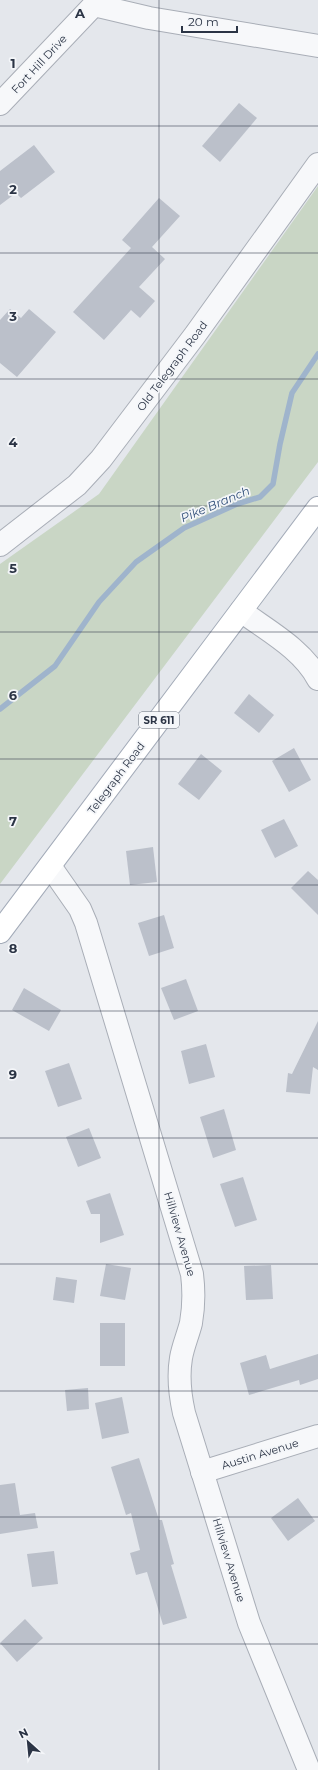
<svg xmlns="http://www.w3.org/2000/svg" width="318" height="1770" font-family="Montserrat,sans-serif">
<style>
.green{fill:#c9d6c5}
.lines{fill:none;stroke-linecap:round;stroke-linejoin:round}
.stream{stroke:#9fb4cc;stroke-width:5.5}
.building{fill:#bbc0ca}
.minor-casing{stroke:#a9aeb7;stroke-width:24}
.major-casing{stroke:#a3abb8;stroke-width:24}
.minor{stroke:#f7f8fa;stroke-width:22}
.major{stroke:#fff;stroke-width:22}
.grid{fill:none;stroke:#2b3445;stroke-width:1;stroke-opacity:0.55}
.labels{text-anchor:middle;dominant-baseline:central;stroke-width:3.5;stroke-linejoin:round;paint-order:stroke}
.shield{fill:#f4f6f9;stroke:#676e7b;stroke-width:1}
.shield-label{font-size:10px;font-weight:bold;fill:#2b3445}
.street-label{font-size:11px;fill:#2b3445;stroke:#f4f6f9}
.water-label{font-size:12px;font-style:italic;fill:#34527a;stroke:#f4f6f9}
.grid-label{font-size:13px;text-anchor:middle;font-weight:bold;fill:#2b3445;stroke:#f4f6f9;stroke-width:3.5;stroke-linejoin:round;paint-order:stroke}
</style>
<rect width="100%" height="100%" fill="#e4e7ec"/>
<path class="green" d="M 318,186 L 318,462 L 0,884 L 0,564 L 99,494 Z"/>
<g class="lines">
<path class="stream" d="M 0,709 L 55,666 L 99,602 L 136,562 L 184,528 L 237,504 L 260,497 L 273,484 L 280,444 L 292,393 L 318,354"/>
</g>
<g class="building">
<path d="M 239,103 L 257,118 L 220,162 L 202,146 Z"/>
<path d="M 34,145 L 55,172 L 21,198 L 16,193 L 0,205 L 0,171 Z"/>
<path d="M 159,198 L 180,216 L 152,247 L 165,259 L 139,287 L 155,301 L 140,318 L 131,310 L 104,340 L 73,312 L 131,248 L 122,240 Z"/>
<path d="M 10,309 L 21,318 L 29,309 L 56,332 L 17,377 L 0,363 L 0,320 Z"/>
<path d="M 249,694 L 274,715 L 259,733 L 234,713 Z"/>
<path d="M 294,748 L 311,780 L 289,792 L 272,761 Z"/>
<path d="M 201,754 L 222,771 L 199,800 L 178,784 Z"/>
<path d="M 284,819 L 298,846 L 275,858 L 261,830 Z"/>
<path d="M 153,847 L 157,882 L 130,885 L 126,851 Z"/>
<path d="M 308,871 L 318,880 L 318,915 L 291,888 Z"/>
<path d="M 164,915 L 174,948 L 149,956 L 138,923 Z"/>
<path d="M 186,979 L 198,1011 L 174,1020 L 161,988 Z"/>
<path d="M 24,988 L 61,1010 L 49,1031 L 12,1010 Z"/>
<path d="M 318,1021 L 318,1070 L 313,1067 L 310,1094 L 286,1092 L 288,1073 L 292,1074 Z"/>
<path d="M 206,1044 L 215,1077 L 189,1084 L 181,1051 Z"/>
<path d="M 69,1063 L 82,1099 L 58,1107 L 45,1071 Z"/>
<path d="M 224,1109 L 236,1150 L 213,1158 L 200,1117 Z"/>
<path d="M 89,1128 L 101,1158 L 78,1167 L 66,1137 Z"/>
<path d="M 243,1177 L 257,1220 L 235,1227 L 220,1184 Z"/>
<path d="M 110,1193 L 124,1235 L 100,1243 L 100,1214 L 91,1214 L 86,1201 Z"/>
<path d="M 106,1264 L 131,1268 L 125,1300 L 100,1296 Z"/>
<path d="M 271,1265 L 273,1299 L 246,1300 L 244,1266 Z"/>
<path d="M 56,1277 L 77,1280 L 74,1303 L 53,1300 Z"/>
<rect x="100" y="1323" width="25" height="43"/>
<path d="M 318,1354 L 318,1379 L 300,1385 L 299,1380 L 249,1395 L 240,1363 L 266,1355 L 270,1369 Z"/>
<path d="M 88,1388 L 89,1409 L 67,1411 L 65,1390 Z"/>
<path d="M 122,1397 L 129,1433 L 102,1439 L 95,1403 Z"/>
<path d="M 139,1458 L 159,1520 L 162,1520 L 174,1564 L 171,1565 L 187,1618 L 163,1625 L 147,1572 L 136,1575 L 130,1553 L 140,1550 L 131,1513 L 126,1515 L 111,1467 Z"/>
<path d="M 15,1483 L 20,1515 L 35,1513 L 38,1528 L 0,1534 L 0,1485 Z"/>
<path d="M 298,1498 L 315,1521 L 288,1541 L 271,1518 Z"/>
<path d="M 54,1551 L 58,1584 L 32,1587 L 27,1554 Z"/>
<path d="M 25,1619 L 43,1638 L 17,1662 L 0,1643 Z"/>
</g>
<g class="lines">
<g class="minor-casing">
<g id="minor">
<path d="M 94,5 L 149,18 L 318,46"/>
<path d="M 0,104 L 94,5"/>
<path d="M 0,545 L 77,485 L 101,459 L 195,335 L 318,164"/>
<path d="M 241,611 C 268,631 302,649 318,679"/>
<path d="M 50,866 L 80,909 L 86,923 L 192,1274 C 194,1290 194,1306 191,1323 C 188,1335 183,1346 181,1358 C 178,1376 180,1395 184,1413 L 249,1623 L 309,1770"/>
<path d="M 202,1472 L 318,1436"/>
</g>
</g>
<g class="major-casing">
<path id="major" d="M 0,932 L 318,508"/>
</g>
<use href="#minor" class="minor"/>
<use href="#major" class="major"/>
</g>
<path class="grid" d="M 159,0 L 159,1770M 0,126 L 318,126M 0,253 L 318,253M 0,379 L 318,379M 0,506 L 318,506M 0,632 L 318,632M 0,759 L 318,759M 0,885 L 318,885M 0,1011 L 318,1011M 0,1138 L 318,1138M 0,1264 L 318,1264M 0,1391 L 318,1391M 0,1517 L 318,1517M 0,1644 L 318,1644"/>
<g class="labels">
<rect class="shield" x="139" y="712" width="40" height="16" rx="3"/>
<g class="shield-label">
<text x="159" y="720">SR 611</text>
</g>
<g class="street-label">
<text transform="translate(39 64) rotate(-47)">Fort Hill Drive</text>
<text transform="translate(172 366) rotate(-53)">Old Telegraph Road</text>
<text transform="translate(116 778) rotate(-53)">Telegraph Road</text>
<text transform="translate(180 1234) rotate(74)">Hillview Avenue</text>
<text transform="translate(260 1454) rotate(-17)">Austin Avenue</text>
<text transform="translate(229 1560) rotate(73)">Hillview Avenue</text>
</g>
<g class="water-label">
<text transform="translate(215 504) rotate(-23)">Pike Branch</text>
</g>
</g>
<g class="grid-label">
<text x="80" y="18">A</text>
<text x="13" y="68">1</text>
<text x="13" y="194">2</text>
<text x="13" y="321">3</text>
<text x="13" y="447">4</text>
<text x="13" y="573">5</text>
<text x="13" y="700">6</text>
<text x="13" y="826">7</text>
<text x="13" y="953">8</text>
<text x="13" y="1079">9</text>
</g>
<g transform="translate(28 1742) rotate(333)" stroke="#f4f6f9" stroke-width="3" paint-order="stroke">
<path d="M0-3L7 15L0 10L-7 15Z" fill="#2b3445"/>
<text y="-6" font-size="11" font-weight="bold" text-anchor="middle" fill="#2b3445">N</text>
</g>
<path d="M182 26v6h55v-6" fill="none" stroke="#2b3445" stroke-width="2"/>
<text x="188" y="26" font-size="12" fill="#2b3445" stroke="#f4f6f9" stroke-width="3" paint-order="stroke">20 m</text>
</svg>
